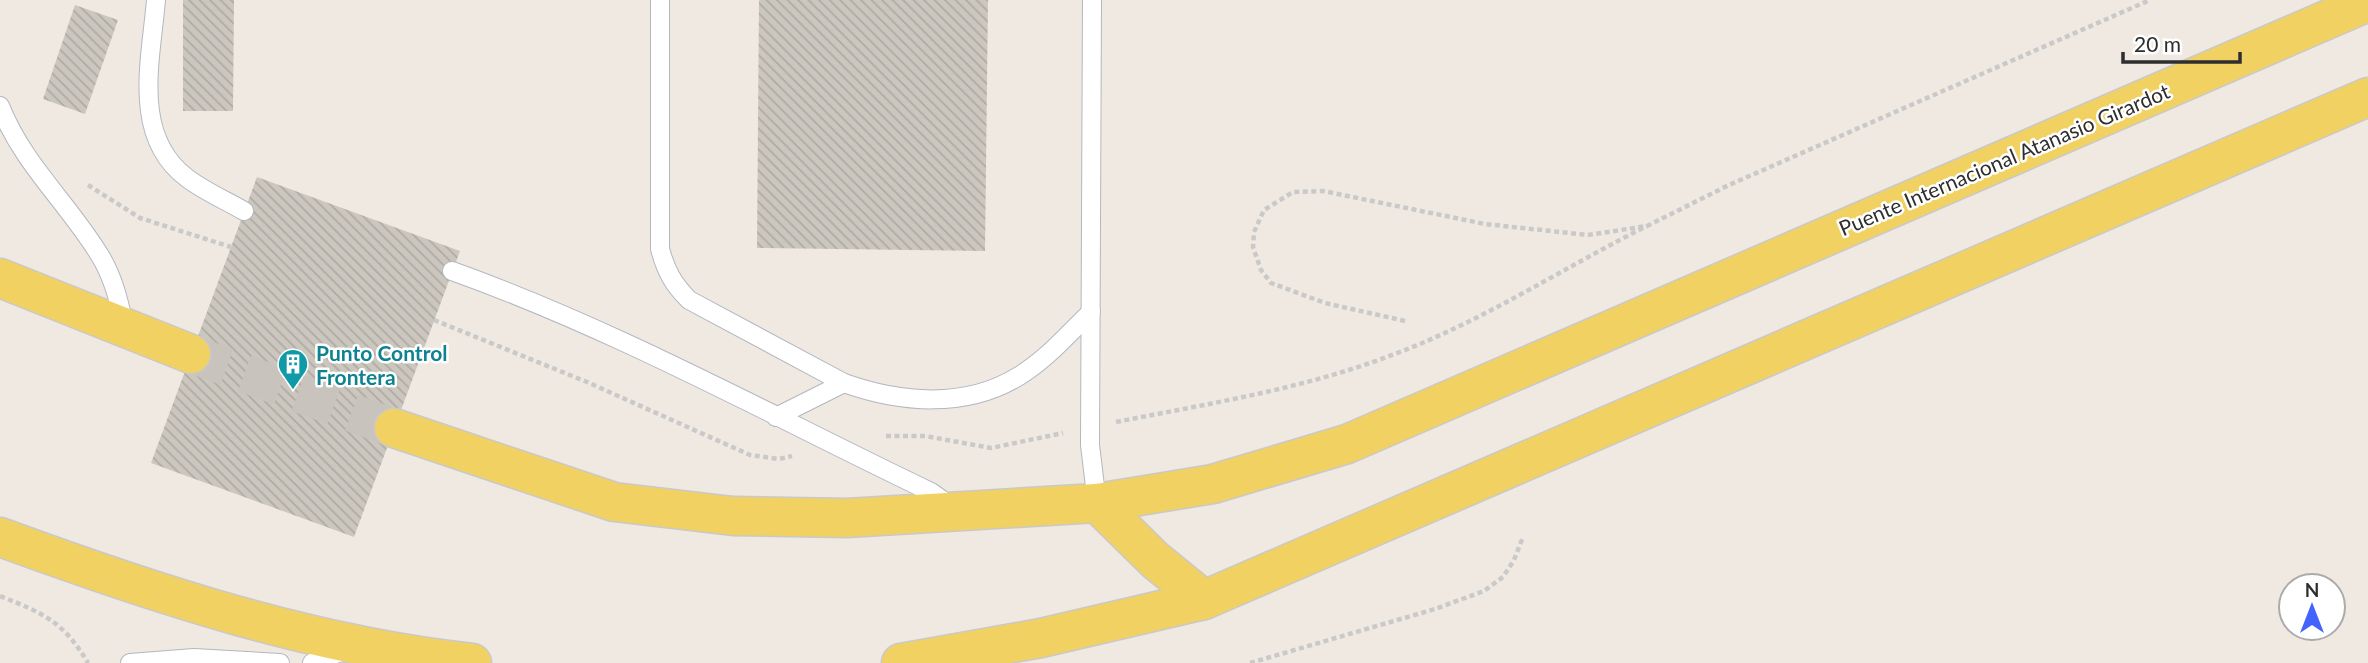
<svg xmlns="http://www.w3.org/2000/svg" width="2368" height="663" font-family="Lato,sans-serif">
<style>
.building{fill:url(#building-back-hatch)}
.lines{fill:none;stroke-linecap:round;stroke-linejoin:round}
.primary-tunnel{stroke:#c8c4bd;stroke-width:38;stroke-dasharray:38 19;stroke-linecap:butt}
.lane-casing{stroke:#b4b7c1;stroke-width:20}
.primary-casing{stroke:#c9c9c9;stroke-width:41}
.path{stroke:#c9c9c9;stroke-width:4.5;stroke-dasharray:5 3.5;stroke-linecap:butt}
.lane{stroke:#fff;stroke-width:18}
.primary{stroke:#f2d163;stroke-width:38}
.labels{text-anchor:middle;dominant-baseline:central;stroke-width:5;stroke-linejoin:round;paint-order:stroke}
.street-label{font-size:21px;fill:#2e2e2e;stroke:#fff}
.culture-label{font-size:21px;font-weight:bold;fill:#0d838f;stroke:#fff;text-anchor:start}
</style>
<defs>
<pattern id="building-back-hatch" width="6" height="6" patternUnits="userSpaceOnUse" patternTransform="scale(1.75)"><rect width="6" height="6" fill="#cbc7bf"/><path d="M-1 5l2 2M0 0l6 6M5-1l2 2" fill="none" stroke="#afaba4"/></pattern>
</defs>
<rect width="100%" height="100%" fill="#efe9e1"/>
<g class="building">
<path d="M 183,0 L 234,0 L 233,111 L 183,111 Z"/>
<path d="M 759,0 L 988,0 L 985,251 L 757,248 Z"/>
<path d="M 75,5 L 118,20 L 85,114 L 43,99 Z"/>
<path d="M 257,177 L 460,251 L 354,537 L 151,463 Z"/>
</g>
<g class="lines">
<path class="primary-tunnel" d="M 191,354 L 394,428"/>
<g class="lane-casing">
<g id="lane">
<path d="M 156,0 C 151,60 131,136 187,178 C 204,191 225,200 244,211"/>
<path d="M 660,0 L 660,249 C 666,271 673,284 689,300 L 844,383 C 900,403 966,409 1019,376 C 1047,359 1068,334 1091,312"/>
<path d="M 1092,0 L 1090,445 L 1097,503"/>
<path d="M 0,106 C 23,164 67,202 99,254 C 113,276 119,301 124,325"/>
<path d="M 452,271 C 617,330 772,416 931,492 L 952,507"/>
<path d="M 776,417 L 844,383"/>
<path d="M 130,663 L 194,658 L 280,663"/>
<path d="M 312,663 L 351,648"/>
</g>
</g>
<g class="primary-casing">
<g id="primary">
<path d="M 0,278 L 191,354"/>
<path d="M 394,428 L 614,502 L 733,516 L 847,518 L 1097,503 L 1213,484 L 1347,444 L 2368,2"/>
<path d="M 1097,503 L 1155,560 L 1204,600"/>
<path d="M 0,537 C 153,593 309,645 472,663"/>
<path d="M 901,663 L 1041,638 L 1204,600 L 2368,97"/>
</g>
</g>
<g class="path">
<path d="M 88,185 L 140,218 L 231,247"/>
<path d="M 434,320 L 587,382 L 750,455 L 779,459 L 792,456"/>
<path d="M 1405,321 L 1325,303 L 1271,283 L 1261,270 L 1253,247 L 1254,232 L 1264,210 L 1293,192 L 1323,191 L 1485,224 L 1588,235 L 1647,226 L 1729,185 L 2150,0"/>
<path d="M 1116,422 C 1212,403 1309,388 1400,352 C 1486,319 1565,267 1647,226"/>
<path d="M 886,436 L 925,436 L 991,448 L 1063,433"/>
<path d="M 0,596 C 43,613 64,622 88,663"/>
<path d="M 1250,663 L 1435,609 L 1484,591 L 1503,577 L 1514,560 L 1523,537"/>
</g>
<use href="#lane" class="lane"/>
<use href="#primary" class="primary"/>
</g>
<defs>
<g id="building-pin" transform="scale(1.575)"><path d="M0 17L-7.5 6A9.5 9.5 0 1 1 7.5 6Z" fill="#0f9aa8" stroke="#fff"/><path d="M-4-6H4V6H1V3H-1V6H-4ZM-2.5-4.3h1.7v1.8h-1.7ZM.8-4.3h1.7v1.8H.8ZM-2.5-1h1.7V.8h-1.7ZM.8-1h1.7V.8H.8Z" fill="#fff"/></g>
</defs>
<g fill-rule="evenodd">
<use href="#building-pin" x="293" y="364"/>
</g>
<g class="labels">
<g class="street-label">
<text transform="translate(2004 159) rotate(-23)">Puente Internacional Atanasio Girardot</text>
</g>
<g class="culture-label">
<text x="316" y="352">Punto Control<tspan x="316" dy="24">Frontera</tspan></text>
</g>
</g>
<g transform="translate(2312 607)"><circle r="33" fill="#ffffff" stroke="#ababab" stroke-width="2"/>
<path d="M0-5L12 26L0 18L-12 26Z" fill="#4264fb"/>
<text y="-10" font-size="19" font-weight="bold" text-anchor="middle" fill="#2e2e2e">N</text>
</g>
<path d="M2123 52v10h117v-10" fill="none" stroke="#2e2e2e" stroke-width="3.5"/>
<text x="2134" y="52" font-size="21" fill="#2e2e2e" stroke="#ffffff" stroke-width="5" paint-order="stroke">20 m</text>
</svg>
